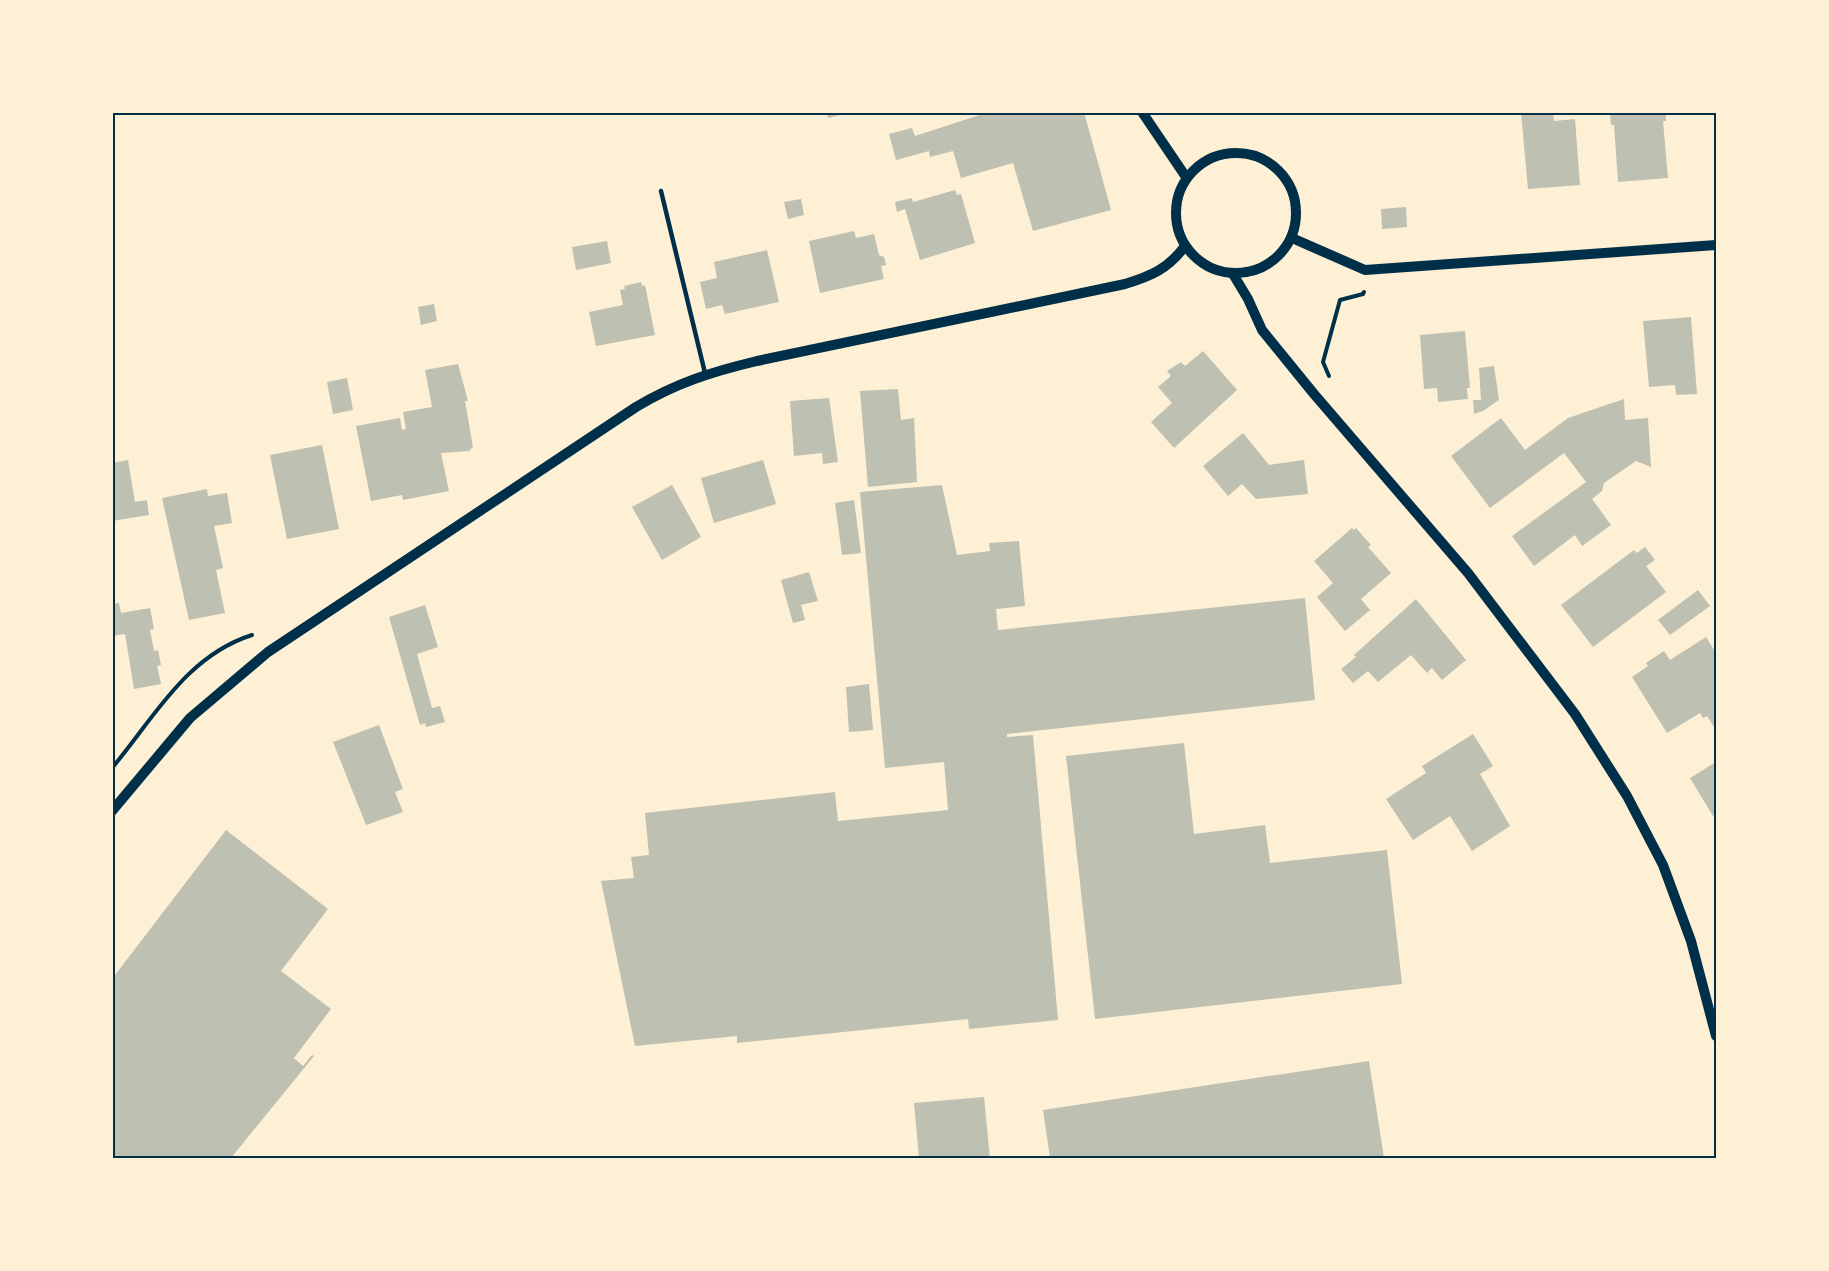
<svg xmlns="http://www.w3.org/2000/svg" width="1829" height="1271" font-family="'Roboto Condensed',sans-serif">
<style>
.building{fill:#bec0b2}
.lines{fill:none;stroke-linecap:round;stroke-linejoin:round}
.path{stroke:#003049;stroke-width:4}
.service{stroke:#003049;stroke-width:4.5}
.tertiary{stroke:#003049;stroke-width:10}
.neatline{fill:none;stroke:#003049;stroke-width:2}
</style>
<rect width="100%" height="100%" fill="#fdf0d5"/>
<g class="building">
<path d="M 827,112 L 847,112 L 847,113 L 828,118 Z"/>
<path d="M 989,112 L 1084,112 L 1111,210 L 1033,231 L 1013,163 L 961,178 L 953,151 L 930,157 L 929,151 L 896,160 L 889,134 L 912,128 L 915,136 Z"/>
<path d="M 1521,112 L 1553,112 L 1554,121 L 1575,119 L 1580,185 L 1528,189 Z"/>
<path d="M 1610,112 L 1666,112 L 1666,121 L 1663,121 L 1668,178 L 1618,182 L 1614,125 L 1611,125 Z"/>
<path d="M 955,190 L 957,195 L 961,194 L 975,243 L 920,260 L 905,209 L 897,212 L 895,202 L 912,198 L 913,202 Z"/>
<path d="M 801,199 L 804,215 L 788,219 L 784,202 Z"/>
<path d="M 1406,207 L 1407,227 L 1382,229 L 1381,209 Z"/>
<path d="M 854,231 L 856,238 L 874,234 L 879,255 L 884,257 L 886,265 L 881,266 L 884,279 L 820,293 L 809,241 Z"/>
<path d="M 607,241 L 611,263 L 576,270 L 572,247 Z"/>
<path d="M 767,250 L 779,302 L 725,314 L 722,305 L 706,309 L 700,282 L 717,278 L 714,262 Z"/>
<path d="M 641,282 L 642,286 L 645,285 L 655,335 L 596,346 L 589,312 L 623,305 L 620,290 L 625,289 L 624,286 Z"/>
<path d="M 434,304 L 437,321 L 421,325 L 418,307 Z"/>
<path d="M 1691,317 L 1697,394 L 1676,395 L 1675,385 L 1649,387 L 1643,321 Z"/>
<path d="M 1465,331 L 1470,388 L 1467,388 L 1468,399 L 1438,402 L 1437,388 L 1424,389 L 1420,335 Z"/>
<path d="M 1203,351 L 1237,390 L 1174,448 L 1151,422 L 1172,403 L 1158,387 L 1171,376 L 1167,371 L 1181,362 L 1185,366 Z"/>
<path d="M 458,364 L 468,401 L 465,401 L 473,447 L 469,451 L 441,453 L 449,491 L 403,500 L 402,495 L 371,501 L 356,426 L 400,418 L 402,430 L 406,429 L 403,412 L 432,407 L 425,370 Z"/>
<path d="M 1494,366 L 1499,400 L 1483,411 L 1474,414 L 1473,400 L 1481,400 L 1479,368 Z"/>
<path d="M 347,378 L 353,410 L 333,414 L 327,382 Z"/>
<path d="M 898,389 L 901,420 L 914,418 L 917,482 L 868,487 L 860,391 Z"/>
<path d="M 829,398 L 838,462 L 823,464 L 822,453 L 794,456 L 790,401 Z"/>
<path d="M 1624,399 L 1625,420 L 1648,418 L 1651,467 L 1636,461 L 1604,483 L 1602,491 L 1592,499 L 1611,525 L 1582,546 L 1575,535 L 1534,566 L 1512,536 L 1586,482 L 1564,453 L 1490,508 L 1451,456 L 1501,418 L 1525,450 L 1568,418 Z"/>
<path d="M 1243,433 L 1269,465 L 1304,460 L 1308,494 L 1256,499 L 1242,484 L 1228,496 L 1203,466 Z"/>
<path d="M 322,445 L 339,529 L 287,539 L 270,455 Z"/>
<path d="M 128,460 L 135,502 L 147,500 L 149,515 L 112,521 L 112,463 Z"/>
<path d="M 763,460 L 776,504 L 714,523 L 701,478 Z"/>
<path d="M 672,485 L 701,537 L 662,560 L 632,507 Z"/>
<path d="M 942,485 L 957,555 L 990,551 L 989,543 L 1019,541 L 1025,606 L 996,609 L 998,630 L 1305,598 L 1315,700 L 1007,734 L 1007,737 L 1033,735 L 1058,1020 L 969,1029 L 968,1019 L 737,1043 L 737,1036 L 635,1046 L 601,881 L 634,878 L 631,857 L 649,855 L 645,813 L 835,792 L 838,821 L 948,810 L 944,762 L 885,768 L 860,492 Z"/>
<path d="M 207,489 L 208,496 L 227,493 L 232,523 L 214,526 L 223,568 L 216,570 L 225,613 L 189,620 L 162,498 Z"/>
<path d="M 854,500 L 861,553 L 842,555 L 835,503 Z"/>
<path d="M 1352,528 L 1354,530 L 1356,528 L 1371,545 L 1368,547 L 1391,573 L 1361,599 L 1370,610 L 1345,631 L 1317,597 L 1333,583 L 1314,561 Z"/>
<path d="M 1645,547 L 1655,560 L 1646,566 L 1666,592 L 1593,647 L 1561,605 L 1634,550 L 1637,553 Z"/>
<path d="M 809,572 L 818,601 L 801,605 L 805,620 L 793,623 L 781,580 Z"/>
<path d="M 1698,590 L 1710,606 L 1670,635 L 1658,620 Z"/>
<path d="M 1416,599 L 1466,660 L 1442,680 L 1432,668 L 1427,673 L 1411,655 L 1378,682 L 1368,671 L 1353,683 L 1341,669 L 1356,657 L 1354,655 Z"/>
<path d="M 119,603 L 121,613 L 150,608 L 154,629 L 150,630 L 154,651 L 158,650 L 161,665 L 157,666 L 161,684 L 134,689 L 125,634 L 112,636 L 112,604 Z"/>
<path d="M 425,605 L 438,647 L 417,654 L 432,708 L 440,706 L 445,722 L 426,727 L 425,723 L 420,725 L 389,617 Z"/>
<path d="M 1706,637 L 1716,653 L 1716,730 L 1707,716 L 1703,718 L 1700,713 L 1667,733 L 1632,677 L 1648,666 L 1646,663 L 1664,651 L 1670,660 Z"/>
<path d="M 869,684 L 873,730 L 849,732 L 846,687 Z"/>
<path d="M 379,725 L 403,789 L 395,792 L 403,812 L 366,825 L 333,742 Z"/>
<path d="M 1473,734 L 1493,766 L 1480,774 L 1510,826 L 1472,851 L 1450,816 L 1413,840 L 1386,799 L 1426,773 L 1422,766 Z"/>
<path d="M 1184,743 L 1194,834 L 1265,825 L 1270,863 L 1387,850 L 1402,984 L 1095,1019 L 1066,756 Z"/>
<path d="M 1716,762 L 1716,814 L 1713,816 L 1690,778 Z"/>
<path d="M 226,830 L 328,909 L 281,971 L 331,1009 L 294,1058 L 303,1066 L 312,1055 L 314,1056 L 231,1158 L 112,1158 L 112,979 Z"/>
<path d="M 1369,1061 L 1384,1158 L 1050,1158 L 1043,1110 Z"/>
<path d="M 984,1097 L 990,1158 L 919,1158 L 914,1103 Z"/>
</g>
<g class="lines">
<g class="path">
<path d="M 1329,376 L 1323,362 L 1340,300 L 1363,294 L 1364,292"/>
<path d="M 112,768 C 154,718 186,656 252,635"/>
</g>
<path class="service" d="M 661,191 L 705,373"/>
<g class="tertiary">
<path d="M 1142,112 L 1186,177"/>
<circle cx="1236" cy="213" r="60"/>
<path d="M 1292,238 L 1365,270 L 1716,245"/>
<path d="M 1233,274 L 1248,299 L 1262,330 L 1314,394 L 1468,573 L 1575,714 L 1627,796 L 1663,865 L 1691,941 L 1716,1036"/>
<path d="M 112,811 L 190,718 L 268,652 L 636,407 C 676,383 711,372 757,361 L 1125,284 C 1151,276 1168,269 1185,246"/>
</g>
</g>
<rect width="1829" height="1271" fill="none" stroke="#fdf0d5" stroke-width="228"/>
<rect x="114" y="114" width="1601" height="1043" class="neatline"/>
</svg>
